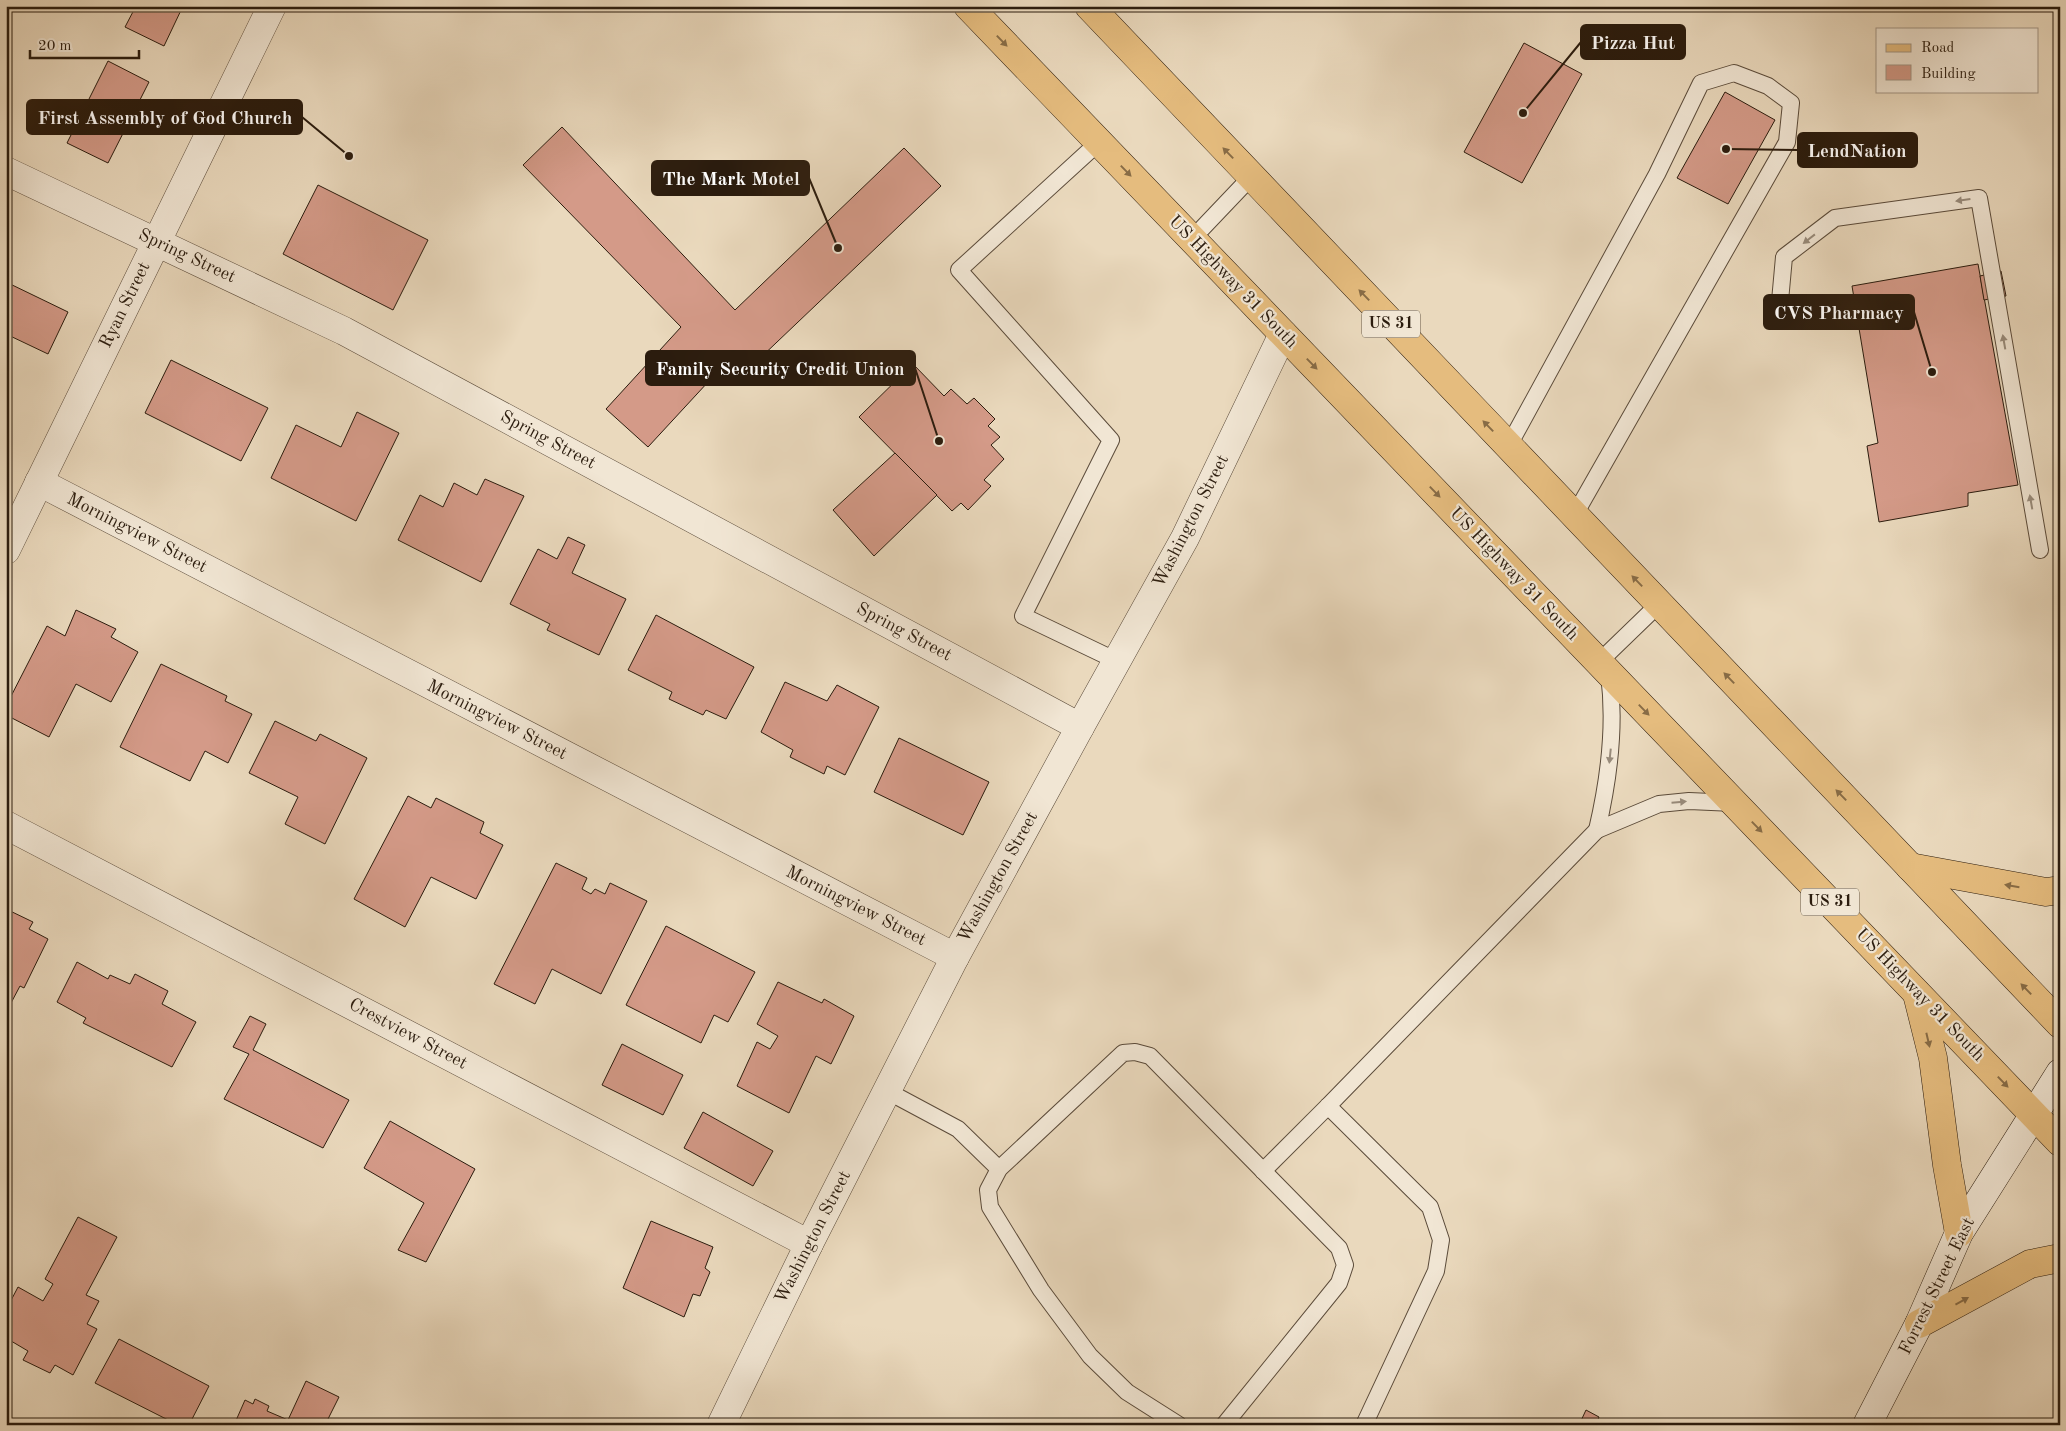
<svg xmlns="http://www.w3.org/2000/svg" width="2066" height="1431" font-family="'Old Standard TT',serif">
<style>
.building{fill:#d49a88;stroke:#2b1c0e}
.lines{fill:none;stroke-linecap:round;stroke-linejoin:round}
.lane-casing{stroke:#5b4b3a;stroke-width:18}
.street-casing{stroke:#5b4b3a;stroke-width:29}
.secondary-casing{stroke:#2b1c0e;stroke-width:29}
.primary-casing{stroke:#2b1c0e;stroke-width:29}
.lane{stroke:#f1e6d4;stroke-width:16}
.street{stroke:#f1e6d4;stroke-width:28}
.secondary{stroke:#f1e6d4;stroke-width:28}
.primary{stroke:#e5bc7e;stroke-width:28}
.oneway{fill:#886c46}
.oneway2{fill:#988b7b}
.labels{text-anchor:middle;dominant-baseline:central;stroke-width:4.5;stroke-linejoin:round;paint-order:stroke}
.shield{fill:#f1e6d4;stroke:#665949;stroke-width:1}
.shield-label{font-size:16px;font-weight:bold;fill:#2b1c0e}
.street-label{font-size:18px;fill:#2b1c0e;stroke:#f1e6d4}
.leader{fill:none;stroke:#2b1c0e;stroke-width:2}
.callout-dot{fill:#2b1c0e;stroke:#f1e6d4;stroke-width:2}
.callout{fill:#2b1c0e;stroke:#2b1c0e;stroke-width:2}
.callout-label{font-size:19px;text-anchor:middle;font-weight:bold;fill:#fff}
</style>
<rect width="100%" height="100%" fill="#ead9bd"/>
<filter id="stains"><feTurbulence type="fractalNoise" baseFrequency=".004" numOctaves="4"/><feColorMatrix values="0 0 0 0 .2 0 0 0 0 .09 0 0 0 0 .02 0 0 0 .5 -.17"/></filter>
<radialGradient id="worn" r=".72"><stop offset=".6" stop-color="#630" stop-opacity="0"/><stop offset="1" stop-color="#630" stop-opacity=".3"/></radialGradient>
<g class="building">
<path d="M 136,6 L 183,6 L 164,46 L 125,27 Z"/>
<path d="M 1524,43 L 1582,74 L 1522,183 L 1464,152 Z"/>
<path d="M 108,61 L 149,82 L 108,163 L 67,143 Z"/>
<path d="M 1725,92 L 1775,120 L 1728,204 L 1677,178 Z"/>
<path d="M 562,127 L 735,310 L 904,148 L 941,186 L 735,382 L 721,368 L 648,447 L 606,409 L 681,327 L 523,165 Z"/>
<path d="M 318,185 L 428,240 L 393,310 L 283,254 Z"/>
<path d="M 1978,264 L 2018,485 L 1968,493 L 1968,506 L 1879,522 L 1867,446 L 1878,443 L 1852,286 Z"/>
<path d="M 2001,271 L 2006,296 L 1984,300 L 1980,276 Z"/>
<path d="M 6,282 L 68,312 L 48,354 L 6,334 Z"/>
<path d="M 171,360 L 268,408 L 241,461 L 145,413 Z"/>
<path d="M 913,364 L 944,396 L 951,389 L 967,404 L 974,398 L 995,419 L 988,426 L 1000,437 L 991,445 L 1004,459 L 984,480 L 991,486 L 968,510 L 961,503 L 952,511 L 859,417 Z"/>
<path d="M 357,412 L 399,433 L 356,521 L 271,478 L 296,425 L 341,447 Z"/>
<path d="M 895,453 L 937,495 L 874,556 L 833,510 Z"/>
<path d="M 485,479 L 524,496 L 481,582 L 398,540 L 420,495 L 443,507 L 454,483 L 477,495 Z"/>
<path d="M 568,537 L 585,545 L 572,573 L 626,599 L 599,655 L 547,630 L 550,624 L 510,604 L 538,549 L 557,559 Z"/>
<path d="M 76,610 L 116,629 L 111,637 L 138,652 L 111,702 L 76,684 L 49,737 L 6,715 L 6,706 L 47,626 L 65,636 Z"/>
<path d="M 656,615 L 754,667 L 726,719 L 706,710 L 703,715 L 669,699 L 672,692 L 628,670 Z"/>
<path d="M 161,664 L 227,696 L 225,701 L 252,714 L 228,763 L 205,751 L 190,781 L 120,747 Z"/>
<path d="M 785,682 L 827,701 L 837,685 L 879,707 L 845,775 L 827,766 L 824,774 L 790,757 L 793,750 L 761,732 Z"/>
<path d="M 275,721 L 316,741 L 320,734 L 367,758 L 325,844 L 285,824 L 298,797 L 249,773 Z"/>
<path d="M 899,738 L 989,782 L 963,835 L 874,792 Z"/>
<path d="M 408,796 L 431,808 L 436,798 L 484,822 L 480,833 L 503,845 L 476,899 L 431,877 L 405,927 L 354,899 Z"/>
<path d="M 556,863 L 587,878 L 582,889 L 591,894 L 595,889 L 605,894 L 610,883 L 647,901 L 601,994 L 552,969 L 535,1004 L 494,984 Z"/>
<path d="M 6,909 L 33,922 L 29,929 L 48,939 L 24,988 L 20,986 L 11,1003 L 6,1001 Z"/>
<path d="M 666,926 L 755,972 L 728,1022 L 714,1015 L 701,1043 L 626,1005 Z"/>
<path d="M 77,962 L 108,979 L 110,975 L 130,984 L 135,974 L 168,991 L 162,1004 L 196,1022 L 172,1067 L 83,1023 L 86,1018 L 57,1002 Z"/>
<path d="M 778,982 L 822,1003 L 824,999 L 854,1016 L 831,1064 L 816,1056 L 789,1113 L 737,1086 L 757,1042 L 770,1049 L 778,1036 L 757,1024 Z"/>
<path d="M 250,1016 L 266,1024 L 253,1050 L 349,1100 L 323,1148 L 224,1099 L 249,1054 L 233,1047 Z"/>
<path d="M 622,1044 L 683,1075 L 663,1115 L 602,1085 Z"/>
<path d="M 703,1112 L 773,1151 L 753,1186 L 684,1148 Z"/>
<path d="M 390,1121 L 475,1169 L 426,1262 L 398,1250 L 424,1203 L 364,1168 Z"/>
<path d="M 78,1217 L 117,1237 L 86,1295 L 99,1301 L 87,1324 L 97,1329 L 73,1375 L 55,1365 L 50,1373 L 23,1360 L 28,1351 L 6,1338 L 6,1310 L 18,1287 L 43,1301 L 53,1284 L 45,1279 Z"/>
<path d="M 651,1221 L 713,1247 L 705,1268 L 710,1272 L 700,1296 L 693,1294 L 684,1317 L 623,1288 Z"/>
<path d="M 119,1339 L 209,1386 L 189,1425 L 178,1425 L 95,1383 Z"/>
<path d="M 306,1381 L 339,1397 L 325,1425 L 234,1425 L 245,1400 L 253,1404 L 255,1399 L 269,1406 L 267,1411 L 288,1420 Z"/>
<path d="M 1586,1410 L 1599,1417 L 1596,1425 L 1579,1425 Z"/>
</g>
<g class="lines">
<g class="lane-casing">
<g id="lane">
<path d="M 1099,142 L 959,270 L 1111,440 L 1023,616 L 1117,661"/>
<path d="M 1192,239 L 1251,177"/>
<path d="M 1780,301 L 1784,257 L 1835,218 L 1979,198 L 2040,550"/>
<path d="M 1508,447 L 1657,174 L 1701,83 L 1734,73 L 1768,86 L 1791,103 L 1787,142 L 1574,516"/>
<path d="M 1599,662 L 1659,604"/>
<path d="M 1609,674 C 1616,727 1609,779 1597,830 L 1659,804 L 1689,801 L 1734,803"/>
<path d="M 887,1091 L 958,1129 L 999,1169"/>
<path d="M 1263,1171 L 1328,1106"/>
<path d="M 1179,1425 L 1127,1392 L 1090,1356 L 1041,1290 L 990,1207 L 988,1190 L 999,1169 L 1123,1053 L 1135,1052 L 1150,1056 L 1339,1248 L 1345,1265 L 1339,1283 L 1224,1425"/>
<path d="M 1364,1425 L 1436,1271 L 1441,1240 L 1430,1207 L 1328,1106 L 1597,830"/>
</g>
</g>
<g class="street-casing">
<g id="street">
<path d="M 6,171 L 344,331 L 1080,727"/>
<path d="M 39,482 L 955,957"/>
<path d="M 6,550 L 272,6"/>
<path d="M 6,825 L 809,1244"/>
<path d="M 721,1425 L 809,1244 L 955,957 L 1080,727 L 1185,538 L 1283,334"/>
</g>
</g>
<g class="secondary-casing">
<path id="secondary" d="M 1867,1425 L 1919,1324 L 1959,1233 L 2060,1073"/>
</g>
<g class="primary-casing">
<g id="primary">
<path d="M 968,6 L 2060,1142"/>
<path d="M 1089,6 L 2060,1024"/>
<path d="M 1910,867 L 2046,892 L 2060,890"/>
<path d="M 1917,994 L 1933,1058 L 1947,1165 L 1959,1233"/>
<path d="M 1919,1324 L 2030,1264 L 2060,1258"/>
</g>
</g>
<use href="#lane" class="lane"/>
<use href="#street" class="street"/>
<use href="#secondary" class="secondary"/>
<use href="#primary" class="primary"/>
</g>
<defs><path id="oneway-solid" d="M-6-.8H1V-3.2L6.5 0L1 3.2V.8H-6Z" transform="scale(1.25)"/></defs>
<g class="oneway">
<use href="#oneway-solid" transform="translate(1002 41) rotate(46)"/>
<use href="#oneway-solid" transform="translate(1228 153) rotate(-134)"/>
<use href="#oneway-solid" transform="translate(1126 171) rotate(46)"/>
<use href="#oneway-solid" transform="translate(1364 295) rotate(-134)"/>
<use href="#oneway-solid" transform="translate(1312 364) rotate(46)"/>
<use href="#oneway-solid" transform="translate(1488 426) rotate(-134)"/>
<use href="#oneway-solid" transform="translate(1435 492) rotate(46)"/>
<use href="#oneway-solid" transform="translate(1637 581) rotate(-134)"/>
<use href="#oneway-solid" transform="translate(1729 678) rotate(-134)"/>
<use href="#oneway-solid" transform="translate(1644 710) rotate(46)"/>
<use href="#oneway-solid" transform="translate(1841 795) rotate(-134)"/>
<use href="#oneway-solid" transform="translate(1757 827) rotate(46)"/>
<use href="#oneway-solid" transform="translate(2012 886) rotate(-170)"/>
<use href="#oneway-solid" transform="translate(2026 989) rotate(-134)"/>
<use href="#oneway-solid" transform="translate(1928 1040) rotate(77)"/>
<use href="#oneway-solid" transform="translate(2003 1082) rotate(46)"/>
<use href="#oneway-solid" transform="translate(1962 1301) rotate(-29)"/>
</g>
<g class="oneway2">
<use href="#oneway-solid" transform="translate(1963 200) rotate(172)"/>
<use href="#oneway-solid" transform="translate(1809 239) rotate(142)"/>
<use href="#oneway-solid" transform="translate(2004 342) rotate(-100)"/>
<use href="#oneway-solid" transform="translate(2031 502) rotate(-100)"/>
<use href="#oneway-solid" transform="translate(1610 756) rotate(96)"/>
<use href="#oneway-solid" transform="translate(1679 802) rotate(-5)"/>
</g>
<g class="labels">
<g class="shield">
<rect x="1362" y="310.5" width="58" height="27" rx="4"/>
<rect x="1801" y="888.5" width="58" height="27" rx="4"/>
</g>
<g class="shield-label">
<text x="1391" y="324">US 31</text>
<text x="1830" y="902">US 31</text>
</g>
<g class="street-label">
<text transform="translate(187 256) rotate(25)">Spring Street</text>
<text transform="translate(1233 282) rotate(46)">US Highway 31 South</text>
<text transform="translate(125 305) rotate(-64)">Ryan Street</text>
<text transform="translate(548 440) rotate(28)">Spring Street</text>
<text transform="translate(1191 521) rotate(-63)">Washington Street</text>
<text transform="translate(137 533) rotate(27)">Morningview Street</text>
<text transform="translate(1514 574) rotate(46)">US Highway 31 South</text>
<text transform="translate(904 632) rotate(28)">Spring Street</text>
<text transform="translate(497 720) rotate(27)">Morningview Street</text>
<text transform="translate(998 877) rotate(-61)">Washington Street</text>
<text transform="translate(856 906) rotate(27)">Morningview Street</text>
<text transform="translate(1920 995) rotate(46)">US Highway 31 South</text>
<text transform="translate(408 1034) rotate(28)">Crestview Street</text>
<text transform="translate(813 1237) rotate(-63)">Washington Street</text>
<text transform="translate(1937 1286) rotate(-64)">Forrest Street East</text>
</g>
</g>
<path class="leader" d="M1523 113L1581 42M349 156L302 117M1726 149L1798 150M838 248L809 178M1932 372L1914 312M939 441L915 368"/>
<g class="callout-dot">
<circle cx="1523" cy="113" r="5"/>
<circle cx="349" cy="156" r="5"/>
<circle cx="1726" cy="149" r="5"/>
<circle cx="838" cy="248" r="5"/>
<circle cx="1932" cy="372" r="5"/>
<circle cx="939" cy="441" r="5"/>
</g>
<g class="callout">
<rect x="1581" y="25" width="104" height="34" rx="5"/>
<rect x="27" y="100" width="275" height="34" rx="5"/>
<rect x="1798" y="133" width="119" height="34" rx="5"/>
<rect x="652" y="161" width="157" height="34" rx="5"/>
<rect x="1764" y="295" width="150" height="34" rx="5"/>
<rect x="646" y="351" width="269" height="34" rx="5"/>
</g>
<g class="callout-label">
<text x="1633" y="49">Pizza Hut</text>
<text x="165" y="124">First Assembly of God Church</text>
<text x="1857" y="157">LendNation</text>
<text x="731" y="185">The Mark Motel</text>
<text x="1839" y="319">CVS Pharmacy</text>
<text x="780" y="375">Family Security Credit Union</text>
</g>
<rect width="2066" height="1431" fill="none" stroke="#ead9bd" stroke-width="25"/>
<rect x="8" y="8" width="2051" height="1416" fill="none" stroke="#2b1c0e" stroke-width="2.5"/>
<rect x="12" y="12" width="2041" height="1406" fill="none" stroke="#2b1c0e"/>
<rect x="1876" y="28" width="162" height="65" fill="#f1e6d4" stroke="#a29585"/>
<rect x="1886" y="44" width="25" height="8" fill="#e5bc7e" stroke="#a29585"/>
<text x="1921" y="52" font-size="15" fill="#2b1c0e">Road</text>
<rect x="1886" y="65" width="25" height="15" fill="#d49a88" stroke="#a29585"/>
<text x="1921" y="78" font-size="15" fill="#2b1c0e">Building</text>
<path d="M30 50v8h109v-8" fill="none" stroke="#2b1c0e" stroke-width="2.5"/>
<text x="38" y="50" font-size="15" fill="#2b1c0e" stroke="#f1e6d4" stroke-width="4" paint-order="stroke">20 m</text>
<rect width="100%" height="100%" filter="url(#stains)"/>
<rect width="100%" height="100%" fill="url(#worn)"/>
</svg>
